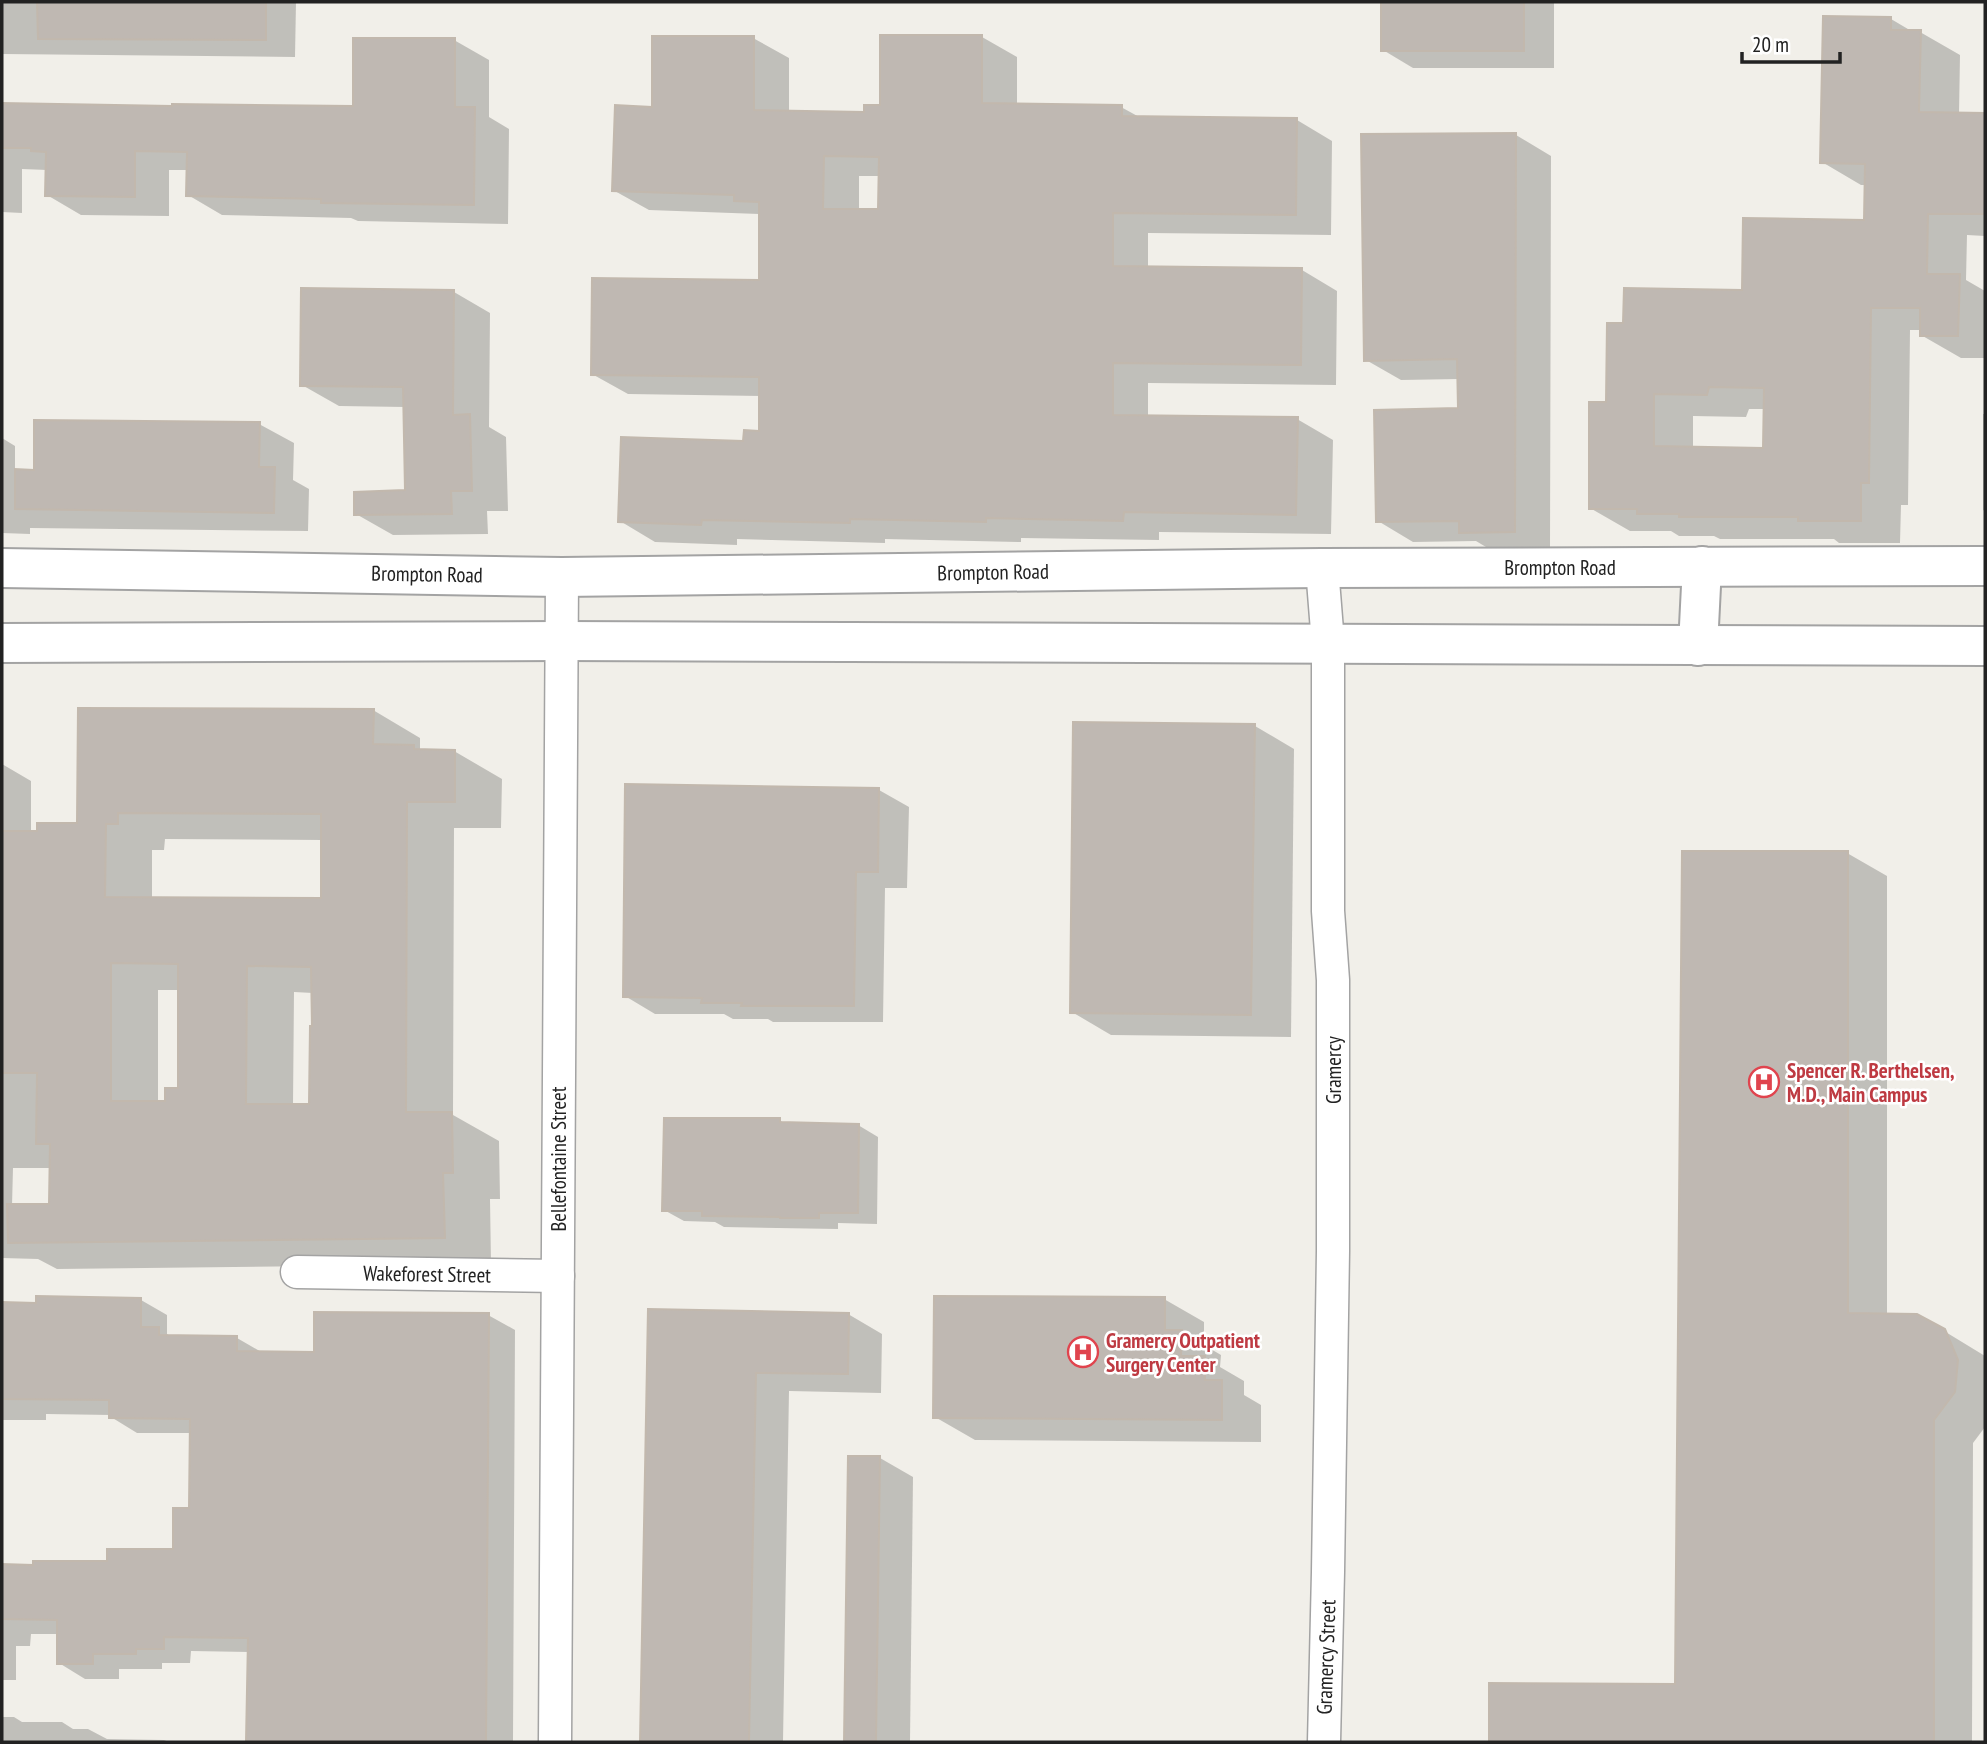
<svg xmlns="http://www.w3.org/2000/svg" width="1987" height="1744" font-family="'PT Sans Narrow',sans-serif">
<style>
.shadow{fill:#0003;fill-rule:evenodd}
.building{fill:#bfb8b2;stroke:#c2b8ad;stroke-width:2;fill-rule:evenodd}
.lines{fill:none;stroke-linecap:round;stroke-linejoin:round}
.minor-casing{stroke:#a3a3a3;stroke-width:35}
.tertiary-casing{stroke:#a3a3a3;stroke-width:42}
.minor{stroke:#fff;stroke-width:32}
.tertiary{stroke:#fff;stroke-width:38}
.labels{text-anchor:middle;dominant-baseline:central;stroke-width:5;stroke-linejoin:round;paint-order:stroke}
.street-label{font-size:21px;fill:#222;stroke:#fff}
.health-label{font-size:21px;font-weight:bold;fill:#be3a42;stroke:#fff;text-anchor:start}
</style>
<rect width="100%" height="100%" fill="#f1efe9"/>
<g class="shadow">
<path d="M 2,2 L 296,2 L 295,57 L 2,54 Z"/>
<path d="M 1383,2 L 1554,2 L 1554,68 L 1413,68 L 1383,50 Z"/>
<path d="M 1891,19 L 1913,32 L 1920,32 L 1960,55 L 1959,114 L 1985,115 L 1985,236 L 1967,235 L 1966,280 L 1985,291 L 1985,358 L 1961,358 L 1921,335 L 1921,330 L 1910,330 L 1908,505 L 1901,505 L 1900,543 L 1839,543 L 1834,539 L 1720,539 L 1714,536 L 1679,536 L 1671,531 L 1630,531 L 1590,508 L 1607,403 L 1625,325 L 1743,292 L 1866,222 L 1866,185 L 1861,185 L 1822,162 ZM 1749,409 L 1765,409 L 1765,449 L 1693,448 L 1693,416 L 1746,417 Z"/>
<path d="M 982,37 L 1017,57 L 1017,105 L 1121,107 L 1141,118 L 1297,120 L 1332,141 L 1331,235 L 1148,233 L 1148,268 L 1302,270 L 1337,291 L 1336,385 L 1148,383 L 1148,417 L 1297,419 L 1333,440 L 1331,534 L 1159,532 L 1159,540 L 1021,538 L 1021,542 L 885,539 L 885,543 L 737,539 L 737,545 L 655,542 L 620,521 L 761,432 L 761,396 L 628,394 L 592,374 L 761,282 L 759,214 L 649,210 L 613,190 L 654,108 L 753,38 L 789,58 L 789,112 L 866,113 L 882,107 ZM 859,176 L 880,176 L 879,211 L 859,211 Z"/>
<path d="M 454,40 L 489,60 L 489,117 L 509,129 L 508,224 L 358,221 L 351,218 L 222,215 L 188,195 L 188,170 L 169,170 L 169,216 L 81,215 L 47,195 L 47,170 L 22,169 L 22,213 L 2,212 L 2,104 L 174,108 L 355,108 Z"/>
<path d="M 1516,135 L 1551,156 L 1550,552 L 1496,553 L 1476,541 L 1413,542 L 1378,521 L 1460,410 L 1459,379 L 1401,380 L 1366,360 Z"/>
<path d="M 454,292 L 490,313 L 489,427 L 506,437 L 508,511 L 487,511 L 488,534 L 393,535 L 356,514 L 407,492 L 405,407 L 339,406 L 302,385 Z"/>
<path d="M 1983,414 L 1985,414 L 1985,511 L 1983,510 Z"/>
<path d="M 259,424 L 294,443 L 293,480 L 309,489 L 308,531 L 30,528 L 30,534 L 2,533 L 2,438 L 15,446 L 15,471 L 35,471 Z"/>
<path d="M 373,710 L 420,738 L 420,750 L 454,751 L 502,779 L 501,828 L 454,828 L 453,1115 L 499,1141 L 500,1199 L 490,1199 L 491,1264 L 57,1269 L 38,1259 L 2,1258 L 2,764 L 31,781 L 31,833 L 79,825 ZM 165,839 L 323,840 L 323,900 L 152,899 L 152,850 L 164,850 ZM 158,990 L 180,990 L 180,1090 L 167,1102 L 158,1102 ZM 294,992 L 313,993 L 314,1027 L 311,1106 L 293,1106 ZM 13,1168 L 52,1168 L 51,1205 L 12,1206 Z"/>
<path d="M 1255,726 L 1294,749 L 1291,1037 L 1111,1035 L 1072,1012 Z"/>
<path d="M 879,790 L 909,807 L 907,888 L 885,888 L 883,1022 L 773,1022 L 768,1019 L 733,1019 L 724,1014 L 655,1014 L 625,996 Z"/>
<path d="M 1847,853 L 1887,876 L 1887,1315 L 1944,1331 L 1985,1356 L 1985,1427 L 1973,1443 L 1972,1742 L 1491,1742 L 1491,1685 L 1676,1686 Z"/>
<path d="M 779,1120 L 786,1124 L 858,1125 L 878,1137 L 877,1224 L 838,1223 L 838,1229 L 724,1227 L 715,1222 L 684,1221 L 664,1210 Z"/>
<path d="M 1164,1299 L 1204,1322 L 1204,1345 L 1221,1355 L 1220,1367 L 1244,1381 L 1244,1395 L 1261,1405 L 1261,1442 L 975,1440 L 935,1417 Z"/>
<path d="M 141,1300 L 167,1315 L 167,1334 L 172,1337 L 237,1338 L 263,1353 L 316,1354 L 488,1315 L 515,1330 L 513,1742 L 248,1742 L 249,1652 L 191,1651 L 190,1663 L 162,1663 L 162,1669 L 119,1669 L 119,1679 L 85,1679 L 59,1663 L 59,1634 L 31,1634 L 30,1646 L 16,1646 L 16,1680 L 2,1680 L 2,1566 L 108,1563 L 175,1551 L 191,1510 L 192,1433 L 137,1433 L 111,1417 L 111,1415 L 46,1414 L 46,1420 L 2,1420 L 2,1304 L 38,1304 Z"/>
<path d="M 649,1311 L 848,1314 L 882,1334 L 881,1393 L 789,1391 L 783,1742 L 641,1742 Z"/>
<path d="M 849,1458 L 880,1458 L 913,1477 L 910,1742 L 845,1742 Z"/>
<path d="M 2,1717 L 14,1717 L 22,1722 L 62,1722 L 73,1729 L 88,1729 L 107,1739 L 164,1740 L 169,1742 L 2,1742 Z"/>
</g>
<g class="building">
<path d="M 37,2 L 266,2 L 266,40 L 38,39 Z"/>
<rect x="1381" y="2" width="143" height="49"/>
<path d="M 1823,16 L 1891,17 L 1891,30 L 1921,30 L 1919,112 L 1985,113 L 1985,214 L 1928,214 L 1927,274 L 1960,274 L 1958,336 L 1920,336 L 1920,308 L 1871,308 L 1869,483 L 1861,483 L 1861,521 L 1798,521 L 1798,517 L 1679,517 L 1679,514 L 1637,514 L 1637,509 L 1589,509 L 1589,402 L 1606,402 L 1607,323 L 1623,323 L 1624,288 L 1742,290 L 1743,218 L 1864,220 L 1865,164 L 1820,163 ZM 1709,387 L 1764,388 L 1763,448 L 1654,446 L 1654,394 L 1707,395 Z"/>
<path d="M 880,35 L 982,35 L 982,103 L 1122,105 L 1122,116 L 1297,118 L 1296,215 L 1113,213 L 1113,266 L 1302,268 L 1301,365 L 1113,363 L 1113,415 L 1298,417 L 1296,515 L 1124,512 L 1123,521 L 986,518 L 986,522 L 850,519 L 850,523 L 702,520 L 701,525 L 618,522 L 621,437 L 743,441 L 744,430 L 759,431 L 759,377 L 591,375 L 592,278 L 759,280 L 759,202 L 734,201 L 734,195 L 612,191 L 615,105 L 652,107 L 652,36 L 754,36 L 754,110 L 864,112 L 864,105 L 880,105 ZM 824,156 L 879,157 L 878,209 L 823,209 Z"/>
<path d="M 353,38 L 455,38 L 455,107 L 475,107 L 474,205 L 321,203 L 321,199 L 186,196 L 187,152 L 135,151 L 135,197 L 45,196 L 46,152 L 31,151 L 31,148 L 2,148 L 2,103 L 172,106 L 172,104 L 353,106 Z"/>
<path d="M 1516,133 L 1515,532 L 1459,533 L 1459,521 L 1376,522 L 1374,410 L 1458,408 L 1457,359 L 1364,361 L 1361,134 Z"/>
<path d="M 301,288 L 454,290 L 453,415 L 470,414 L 472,491 L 451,491 L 452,514 L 354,515 L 354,492 L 405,490 L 403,387 L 300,386 Z"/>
<path d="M 34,420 L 260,422 L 259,467 L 275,467 L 274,513 L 15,509 L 15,469 L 34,470 Z"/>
<path d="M 78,708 L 374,709 L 373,744 L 414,745 L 414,749 L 455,750 L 455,802 L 407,802 L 406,1112 L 452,1112 L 453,1173 L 443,1173 L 445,1238 L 8,1243 L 7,1204 L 49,1204 L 50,1144 L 36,1144 L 37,1073 L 2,1073 L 2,831 L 37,831 L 37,823 L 77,823 ZM 118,813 L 321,814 L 321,898 L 105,897 L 106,824 L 118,824 ZM 111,963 L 178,964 L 178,1088 L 165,1088 L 165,1101 L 111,1101 ZM 247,966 L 311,967 L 312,1026 L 310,1026 L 309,1104 L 246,1104 Z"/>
<path d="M 1073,722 L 1255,724 L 1251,1015 L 1070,1013 Z"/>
<path d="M 625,784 L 879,788 L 878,872 L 856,872 L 854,1006 L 741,1006 L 742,1003 L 701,1003 L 702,998 L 623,997 Z"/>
<path d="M 1682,851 L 1848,851 L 1848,1313 L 1917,1314 L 1945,1329 L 1958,1360 L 1955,1392 L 1934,1420 L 1934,1742 L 1489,1742 L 1489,1683 L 1675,1684 Z"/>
<path d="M 664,1118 L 780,1118 L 780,1122 L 859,1124 L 858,1213 L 819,1213 L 819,1218 L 780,1218 L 780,1217 L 702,1216 L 702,1211 L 662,1211 Z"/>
<path d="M 36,1296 L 141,1298 L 141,1327 L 159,1327 L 159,1335 L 237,1336 L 237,1351 L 314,1352 L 314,1312 L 489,1313 L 486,1742 L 246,1742 L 248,1638 L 164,1637 L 164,1649 L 136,1649 L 136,1654 L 93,1654 L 93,1664 L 57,1664 L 57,1620 L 2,1619 L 2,1564 L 33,1565 L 33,1561 L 107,1561 L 107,1549 L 173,1549 L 173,1508 L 189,1508 L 190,1419 L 109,1418 L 109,1400 L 2,1399 L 2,1302 L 36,1303 Z"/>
<path d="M 934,1296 L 1165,1297 L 1165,1330 L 1182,1330 L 1181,1356 L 1205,1356 L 1205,1380 L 1222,1380 L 1222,1420 L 933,1418 Z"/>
<path d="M 648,1309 L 849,1313 L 848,1374 L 756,1373 L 749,1742 L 640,1742 Z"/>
<path d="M 848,1456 L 880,1456 L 876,1742 L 844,1742 Z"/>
</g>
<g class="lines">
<g class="minor-casing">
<g id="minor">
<path d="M 1322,568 L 1328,643 L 1328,911 L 1333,980 L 1333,1251 L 1328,1572 L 1324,1742"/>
<path d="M 297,1272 L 558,1276"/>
<path d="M 555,1742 L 562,577"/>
</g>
</g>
<g class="tertiary-casing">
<g id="tertiary">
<path d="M 2,568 L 562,577 L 1322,568 L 1985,566"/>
<path d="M 2,643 L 561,641 L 1985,646"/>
<path d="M 1698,646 L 1702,566"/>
</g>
</g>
<use href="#minor" class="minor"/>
<use href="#tertiary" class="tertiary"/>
</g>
<defs>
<g id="hospital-ring" transform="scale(1.575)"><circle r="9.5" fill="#fff" stroke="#e0444e" stroke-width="1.5"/><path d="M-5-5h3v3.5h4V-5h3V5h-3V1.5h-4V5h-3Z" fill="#e0444e"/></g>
</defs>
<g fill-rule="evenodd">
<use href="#hospital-ring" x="1764" y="1082"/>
<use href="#hospital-ring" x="1083" y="1352"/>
</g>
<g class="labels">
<g class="street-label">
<text x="1560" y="567">Brompton Road</text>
<text transform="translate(993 572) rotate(-1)">Brompton Road</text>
<text transform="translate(427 574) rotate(1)">Brompton Road</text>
<text transform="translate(1333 1070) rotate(-90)">Gramercy</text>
<text transform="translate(558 1159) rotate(-90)">Bellefontaine Street</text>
<text transform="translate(427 1274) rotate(1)">Wakeforest Street</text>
<text transform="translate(1326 1657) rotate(-88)">Gramercy Street</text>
</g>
<g class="health-label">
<text x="1787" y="1070">Spencer R. Berthelsen,<tspan x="1787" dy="24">M.D., Main Campus</tspan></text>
<text x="1106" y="1340">Gramercy Outpatient<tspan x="1106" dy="24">Surgery Center</tspan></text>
</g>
</g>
<rect width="1987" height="1744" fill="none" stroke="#222222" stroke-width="7"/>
<path d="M1742 52v10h98v-10" fill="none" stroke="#222222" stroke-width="3.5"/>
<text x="1752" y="52" font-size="21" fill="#222222" stroke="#ffffff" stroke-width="5" paint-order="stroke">20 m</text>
</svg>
